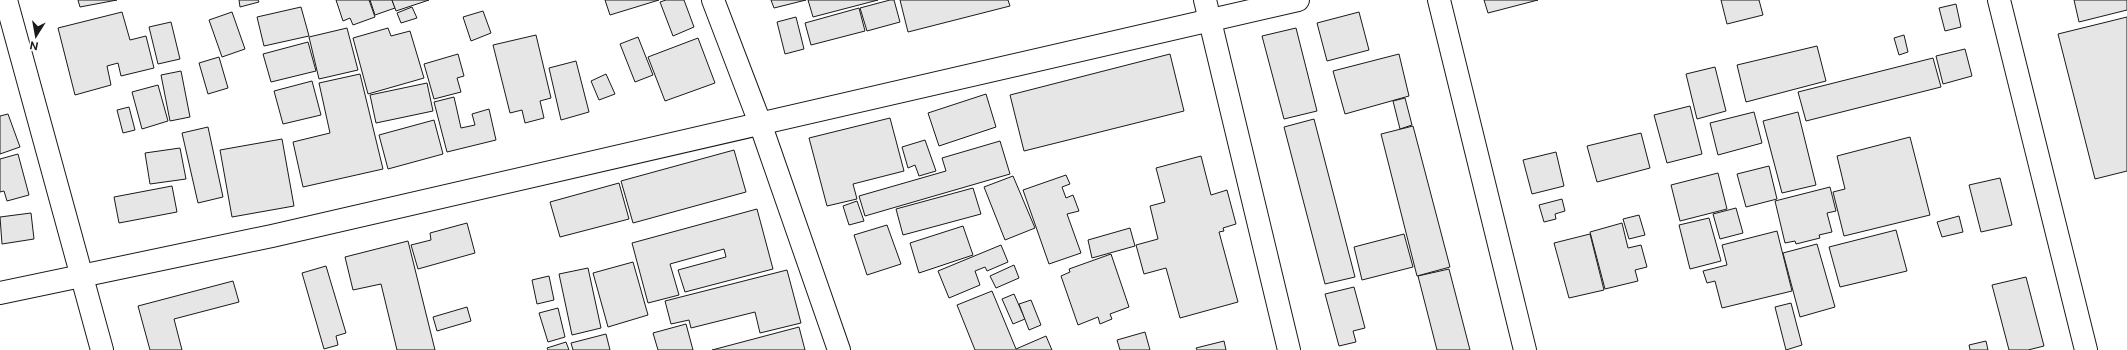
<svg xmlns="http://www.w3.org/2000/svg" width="2127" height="350" font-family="'Public Sans',sans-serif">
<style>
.building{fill:#e6e6e6;stroke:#1a1a1a}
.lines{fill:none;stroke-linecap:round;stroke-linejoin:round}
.minor-casing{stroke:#1a1a1a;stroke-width:24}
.minor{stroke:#fff;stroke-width:22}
</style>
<rect width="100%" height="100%" fill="#fff"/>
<g class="building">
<path d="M 78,0 L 117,0 L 80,7 Z"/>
<path d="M 239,0 L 258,0 L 259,2 L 240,7 Z"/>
<path d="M 336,0 L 369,0 L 375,17 L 353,25 L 350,18 L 343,21 Z"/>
<path d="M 370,0 L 392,0 L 395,8 L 375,15 Z"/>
<path d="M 392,0 L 429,0 L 396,11 Z"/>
<path d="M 605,0 L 659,0 L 610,15 Z"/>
<path d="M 666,0 L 684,0 L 694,27 L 673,36 L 660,2 Z"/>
<path d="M 771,0 L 806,0 L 774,8 Z"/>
<path d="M 808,0 L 878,0 L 813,17 Z"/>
<path d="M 890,0 L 894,0 L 900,22 L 867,31 L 860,8 Z"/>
<path d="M 900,0 L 1008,0 L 1010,6 L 908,32 Z"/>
<path d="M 1484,0 L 1538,0 L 1488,13 Z"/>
<path d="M 1721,0 L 1759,0 L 1763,15 L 1727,24 Z"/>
<path d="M 2074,0 L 2127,0 L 2127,10 L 2079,22 Z"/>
<path d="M 1956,4 L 1961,27 L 1945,31 L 1939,8 Z"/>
<path d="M 301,7 L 309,36 L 264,46 L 257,17 Z"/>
<path d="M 412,7 L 417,18 L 401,23 L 397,13 Z"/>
<path d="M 859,8 L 865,31 L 811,45 L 805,23 Z"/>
<path d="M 483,11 L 491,33 L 471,41 L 463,17 Z"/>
<path d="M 122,12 L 130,40 L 146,36 L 154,68 L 121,76 L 118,63 L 107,66 L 111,85 L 75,95 L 58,28 Z"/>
<path d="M 232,12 L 245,49 L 222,57 L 209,20 Z"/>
<path d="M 1359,12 L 1369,50 L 1327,61 L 1317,23 Z"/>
<path d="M 796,17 L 804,49 L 785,54 L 777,22 Z"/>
<path d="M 2127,17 L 2127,171 L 2095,179 L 2058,34 Z"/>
<path d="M 171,22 L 180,59 L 158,64 L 149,27 Z"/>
<path d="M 347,28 L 358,70 L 319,79 L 309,37 Z"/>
<path d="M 388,28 L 391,36 L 410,31 L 424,78 L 368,94 L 353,38 Z"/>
<path d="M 1296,28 L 1317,111 L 1284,119 L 1262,36 Z"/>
<path d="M 536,35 L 551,98 L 540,101 L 544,118 L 525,123 L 522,110 L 510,113 L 493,45 Z"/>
<path d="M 1904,35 L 1908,52 L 1899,55 L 1894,38 Z"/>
<path d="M 638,37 L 653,75 L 635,82 L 620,44 Z"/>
<path d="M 698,38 L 715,83 L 665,101 L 648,57 Z"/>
<path d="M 308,42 L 316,71 L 271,82 L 263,54 Z"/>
<path d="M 1817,46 L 1826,81 L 1746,102 L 1737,65 Z"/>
<path d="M 1965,49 L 1972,76 L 1943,84 L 1936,56 Z"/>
<path d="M 458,54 L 464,76 L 457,78 L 461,92 L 434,99 L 424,64 Z"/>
<path d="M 1170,54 L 1184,111 L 1024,151 L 1010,95 Z"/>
<path d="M 1399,54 L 1409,96 L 1345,114 L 1333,71 Z"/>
<path d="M 219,57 L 228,88 L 208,94 L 199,63 Z"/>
<path d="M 1933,58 L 1941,87 L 1806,121 L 1798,92 Z"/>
<path d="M 576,61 L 589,112 L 561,120 L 549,68 Z"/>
<path d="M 1715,67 L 1726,111 L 1697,119 L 1686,74 Z"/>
<path d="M 181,71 L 190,117 L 170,121 L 161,75 Z"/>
<path d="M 360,74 L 383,169 L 303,187 L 293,142 L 330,133 L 319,83 Z"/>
<path d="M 606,74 L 615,94 L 599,100 L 591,81 Z"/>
<path d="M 312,81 L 321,115 L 283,124 L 274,91 Z"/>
<path d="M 427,83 L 433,111 L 376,123 L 370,95 Z"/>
<path d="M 158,85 L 168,121 L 142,129 L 132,92 Z"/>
<path d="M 986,94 L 996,127 L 939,146 L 928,113 Z"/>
<path d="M 454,97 L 461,128 L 475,125 L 472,114 L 489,109 L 496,140 L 447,152 L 434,102 Z"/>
<path d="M 1405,98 L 1412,125 L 1400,129 L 1393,101 Z"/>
<path d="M 1690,106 L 1702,154 L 1667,163 L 1654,115 Z"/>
<path d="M 129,107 L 135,130 L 123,133 L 117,110 Z"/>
<path d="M 1754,112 L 1762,143 L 1718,155 L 1710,123 Z"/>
<path d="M 1798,112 L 1816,185 L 1782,193 L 1763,121 Z"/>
<path d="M 8,114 L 20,147 L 0,154 L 0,116 Z"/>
<path d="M 890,118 L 904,171 L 853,184 L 857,199 L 827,206 L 809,138 Z"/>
<path d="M 1314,119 L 1355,277 L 1325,284 L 1284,127 Z"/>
<path d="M 434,120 L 443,154 L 388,169 L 379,135 Z"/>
<path d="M 1413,126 L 1450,267 L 1417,276 L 1381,134 Z"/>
<path d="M 208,127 L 223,197 L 198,203 L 182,133 Z"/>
<path d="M 1641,133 L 1650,168 L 1597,182 L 1587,146 Z"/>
<path d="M 1910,137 L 1930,215 L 1844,236 L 1833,192 L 1845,189 L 1837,156 Z"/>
<path d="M 282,139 L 294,206 L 232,217 L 220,150 Z"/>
<path d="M 925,140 L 936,171 L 919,176 L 915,165 L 908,168 L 902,147 Z"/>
<path d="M 1000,141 L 1010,174 L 865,216 L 859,196 L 946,171 L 942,158 Z"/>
<path d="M 180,148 L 186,179 L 150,184 L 145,153 Z"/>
<path d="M 734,150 L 746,192 L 633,223 L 621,181 Z"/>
<path d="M 1556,152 L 1564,186 L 1532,194 L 1523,160 Z"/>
<path d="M 18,154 L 29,195 L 7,201 L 4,191 L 0,192 L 0,159 Z"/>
<path d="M 1201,156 L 1211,195 L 1227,190 L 1236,224 L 1223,228 L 1224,231 L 1219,232 L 1238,302 L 1180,318 L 1166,268 L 1144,274 L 1136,245 L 1158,239 L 1150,206 L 1165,202 L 1156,168 Z"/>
<path d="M 1769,166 L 1777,199 L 1746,207 L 1737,174 Z"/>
<path d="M 1718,173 L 1727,209 L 1680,221 L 1671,185 Z"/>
<path d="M 1066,175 L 1070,184 L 1062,187 L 1066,198 L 1073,195 L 1079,211 L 1067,214 L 1081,253 L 1049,264 L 1023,190 Z"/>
<path d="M 1013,176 L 1035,228 L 1005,240 L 984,187 Z"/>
<path d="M 2000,178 L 2012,225 L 1981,232 L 1969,185 Z"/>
<path d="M 619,183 L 629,219 L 560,237 L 550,202 Z"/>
<path d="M 172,186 L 177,212 L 119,223 L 114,197 Z"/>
<path d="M 1830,187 L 1836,211 L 1827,213 L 1832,232 L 1819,235 L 1820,238 L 1796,244 L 1795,241 L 1785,243 L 1775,201 Z"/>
<path d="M 973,188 L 981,214 L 903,235 L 896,209 Z"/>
<path d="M 1562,199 L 1565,211 L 1555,214 L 1556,219 L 1544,222 L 1539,205 Z"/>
<path d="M 857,201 L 864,221 L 849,225 L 843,206 Z"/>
<path d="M 1736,208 L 1743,233 L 1720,239 L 1713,214 Z"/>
<path d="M 757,209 L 773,269 L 685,292 L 678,270 L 726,257 L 724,249 L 670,264 L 679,295 L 648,303 L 632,243 Z"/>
<path d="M 31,213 L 34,239 L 2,244 L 0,217 Z"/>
<path d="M 1639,215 L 1645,235 L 1629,239 L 1623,219 Z"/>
<path d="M 1959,216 L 1963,232 L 1942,237 L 1937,222 Z"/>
<path d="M 1709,218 L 1721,261 L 1690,269 L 1679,225 Z"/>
<path d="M 467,223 L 475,253 L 418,269 L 411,245 L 431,240 L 430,233 Z"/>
<path d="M 1622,223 L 1628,248 L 1641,245 L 1647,267 L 1635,270 L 1638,281 L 1605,289 L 1590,232 Z"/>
<path d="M 887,225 L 901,264 L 867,275 L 854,235 Z"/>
<path d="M 963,226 L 973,255 L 919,273 L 910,243 Z"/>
<path d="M 1130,228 L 1135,246 L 1092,258 L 1088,240 Z"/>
<path d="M 1896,230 L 1907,271 L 1840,287 L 1829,247 Z"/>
<path d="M 1777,231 L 1792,291 L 1722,308 L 1715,281 L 1707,283 L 1703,271 L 1727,265 L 1722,245 Z"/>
<path d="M 1404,234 L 1413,267 L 1362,280 L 1354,247 Z"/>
<path d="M 1590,234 L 1604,290 L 1569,298 L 1554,243 Z"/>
<path d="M 408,241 L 435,350 L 397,350 L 381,284 L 353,290 L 345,257 Z"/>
<path d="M 1817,244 L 1835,307 L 1800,317 L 1783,253 Z"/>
<path d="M 1001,245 L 1008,262 L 987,271 L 985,267 L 975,271 L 980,285 L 949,298 L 938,271 Z"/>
<path d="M 1111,254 L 1129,307 L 1110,314 L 1112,319 L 1100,324 L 1098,317 L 1078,325 L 1061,276 L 1070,272 L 1069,269 Z"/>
<path d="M 633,262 L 648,315 L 608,327 L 593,273 Z"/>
<path d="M 1014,265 L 1019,278 L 996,288 L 990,276 Z"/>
<path d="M 326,266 L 346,333 L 336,336 L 338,345 L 324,349 L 302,273 Z"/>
<path d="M 588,268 L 601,328 L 572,335 L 559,274 Z"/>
<path d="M 1449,269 L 1470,350 L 1437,350 L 1418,276 Z"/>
<path d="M 787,270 L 801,323 L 760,333 L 755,312 L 691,328 L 689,320 L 671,324 L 665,301 Z"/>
<path d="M 549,276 L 554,300 L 537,304 L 532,280 Z"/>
<path d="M 2026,277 L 2044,346 L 2028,350 L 2009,350 L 1992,285 Z"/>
<path d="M 233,281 L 239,302 L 174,319 L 182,350 L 150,350 L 138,306 Z"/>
<path d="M 1354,287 L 1365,328 L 1353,331 L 1356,342 L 1339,346 L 1325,294 Z"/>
<path d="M 992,291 L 1016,349 L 1046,336 L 1052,350 L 975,350 L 957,305 Z"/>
<path d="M 1014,294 L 1025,319 L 1013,324 L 1002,299 Z"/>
<path d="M 1031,300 L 1041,325 L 1029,330 L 1019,304 Z"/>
<path d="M 1791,303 L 1802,345 L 1786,350 L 1775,307 Z"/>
<path d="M 467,307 L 471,321 L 437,331 L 433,317 Z"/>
<path d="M 558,308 L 565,337 L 548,342 L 539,313 Z"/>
<path d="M 686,324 L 693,350 L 658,350 L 653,333 Z"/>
<path d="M 799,327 L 805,350 L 712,350 Z"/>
<path d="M 1145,332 L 1150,350 L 1120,350 L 1117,340 Z"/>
<path d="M 606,334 L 610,350 L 573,350 L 571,343 Z"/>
<path d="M 1224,341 L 1226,350 L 1197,350 L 1196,348 Z"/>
<path d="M 1986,341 L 1988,350 L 1970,350 L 1969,345 Z"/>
<path d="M 566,342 L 569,350 L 548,350 L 547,348 Z"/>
</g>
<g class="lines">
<g class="minor-casing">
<g id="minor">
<path d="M 6,0 L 102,350"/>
<path d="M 713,0 L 760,123 L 839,350"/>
<path d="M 1205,0 L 1289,350"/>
<path d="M 1439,0 L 1525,350"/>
<path d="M 1999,0 L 2086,350"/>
<path d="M 0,293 L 272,236 L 1298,0"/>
</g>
</g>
<use href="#minor" class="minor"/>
</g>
<g transform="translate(36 36) rotate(191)" stroke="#ffffff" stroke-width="3" paint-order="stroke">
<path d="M0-3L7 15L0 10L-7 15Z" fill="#1a1a1a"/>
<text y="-6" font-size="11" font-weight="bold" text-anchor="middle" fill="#1a1a1a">N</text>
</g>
</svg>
